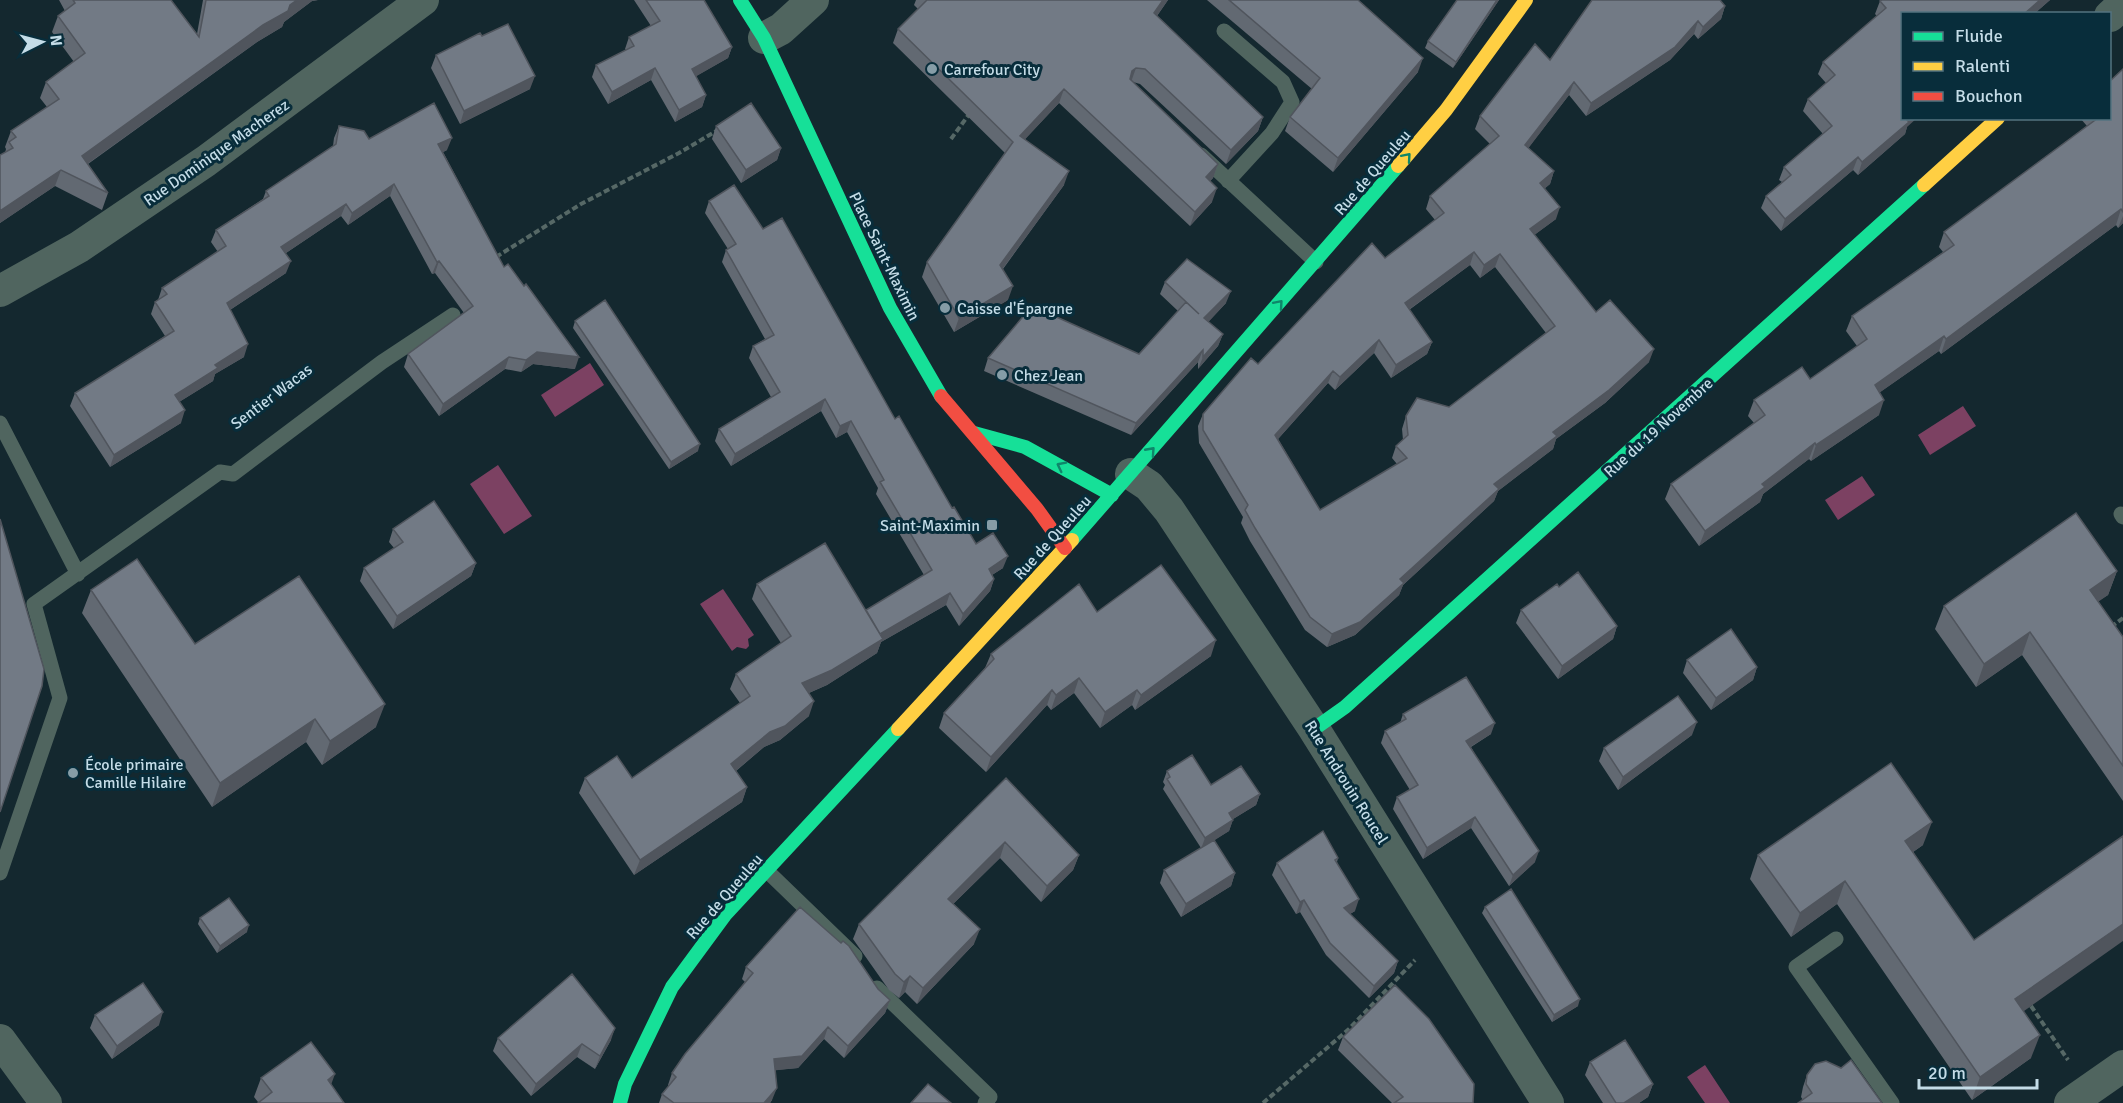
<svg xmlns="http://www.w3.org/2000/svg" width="2123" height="1103" viewBox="0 0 2123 1103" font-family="Signika,sans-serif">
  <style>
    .water { fill: #7c4162 }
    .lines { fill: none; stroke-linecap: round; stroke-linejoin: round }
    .path { stroke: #566866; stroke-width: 4; stroke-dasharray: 6 3; stroke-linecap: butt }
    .lane { stroke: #50655f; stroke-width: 15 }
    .street { stroke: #50655f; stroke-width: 32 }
    .fast { stroke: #16e098; stroke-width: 14 }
    .slow { stroke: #ffcf43; stroke-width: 14 }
    .jam { stroke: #f24e42; stroke-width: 14 }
    .wall { fill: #626972; fill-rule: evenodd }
    .shaded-wall { fill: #50555d }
    .building { fill: #727a85; stroke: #50555d; stroke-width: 1.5; fill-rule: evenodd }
    .oneway { stroke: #0f866a }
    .poi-dot { fill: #869da7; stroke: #082d3b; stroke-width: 2 }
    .labels { text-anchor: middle; stroke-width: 6; stroke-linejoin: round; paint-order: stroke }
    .poi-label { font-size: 16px; fill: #c4dce7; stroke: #082d3b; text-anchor: start }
    .street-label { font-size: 16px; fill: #c4dce7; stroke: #082d3b }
  </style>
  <rect width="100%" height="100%" fill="#14282f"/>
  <path class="water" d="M590,363L604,385L555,417L541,395Z
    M1963,406L1976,426L1930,455L1918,435Z
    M498,465L532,516L504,534L470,484Z
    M1862,476L1875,495L1838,520L1825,500Z
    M723,589L754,635L748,639L749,646L746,649L737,647L732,651L700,604Z
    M1705,1065L1730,1103H1705L1687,1077Z"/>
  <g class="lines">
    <path class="path" d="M951,139L970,113
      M496,257L581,204L679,153L718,130
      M2111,627L2123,618
      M2031,1006L2068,1060
      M1263,1103L1349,1029L1415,960"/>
    <path class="lane" d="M1224,31L1283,82L1292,102L1272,133L1228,181
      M1201,155L1316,262
      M0,423L78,574
      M2121,514L2123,517
      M767,871L855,956
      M0,873L60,698L34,604L220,472L233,474L382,362L453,315
      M1836,939L1796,967L1892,1103
      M877,988L990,1097L985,1103"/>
    <path class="street" d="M2110,16L2123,4
      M764,38L781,29L813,0
      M0,291L79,247L206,161L423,0
      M1131,474L1149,486L1169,510L1314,729L1548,1103
      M0,1040L46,1103
      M2070,1103L2123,1066"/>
    <path class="fast" d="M740,0L764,38L890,308L941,396
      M974,433L1025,447L1112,495
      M1072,540L1398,166
      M1314,729L1345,707L1924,185
      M620,1103L625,1084L672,987L725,915L898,729"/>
    <path class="slow" d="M1398,166L1446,110L1526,0
      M1924,185L1998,118
      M898,729L1072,540"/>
    <path class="jam" d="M941,396L1037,509L1065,548"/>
  </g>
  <path class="wall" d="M59,0H171L197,34L203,0H318L312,1L284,22L282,27L257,42L88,164L108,193L102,210L55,186L0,223V155L5,153L6,149L5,147L11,131L47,107L40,98L46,82L74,62L52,32L58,16L65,11Z
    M634,0H704L732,47L728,58L696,76L706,95L702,107L675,122L651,80L608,104L592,77L596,65L626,50L625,49L629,37L651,26Z
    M916,0H1168L1157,16L1263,117L1258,131L1226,164L1140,84L1133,82L1218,164L1213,178L1210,181L1212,202L1190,226L1059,103L1025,139L1064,185L1003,269L1008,300L954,332L922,277L927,262L1005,153L893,43L898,29L918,9L914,5Z
    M1207,0H1358L1418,72L1333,172L1285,131L1290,117L1312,89Z
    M1457,0H1499L1453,68L1425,48L1428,41Z
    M1882,0H2050L2034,14H1902L1907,127L1905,134L1858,175L1853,170L1781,231L1761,208L1766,196L1782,182L1779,180L1784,167L1823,134L1803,111L1808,99L1826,83L1818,74L1823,62L1877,16L1875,14L1880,1Z
    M1725,6L1721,19L1698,39L1694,34L1670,60L1586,116L1569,95L1528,148L1554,171L1550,184L1545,188L1556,219L1534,235L1596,312L1649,362L1605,403L1556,439L1553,449L1498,491L1494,501L1403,585L1399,595L1355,635L1327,647L1305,630L1250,541L1241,523L1243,517L1199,443L1198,426L1203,414L1258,364L1385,258L1435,220L1426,209L1430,196L1490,144L1475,129L1480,116L1550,60ZM1470,265L1480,278L1495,267L1546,333L1449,407L1406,416L1402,429L1403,440L1396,446L1392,458L1397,464L1320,510L1278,439L1328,383L1335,390L1374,353L1391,378L1427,354L1432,342L1409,310Z
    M482,36L530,89L460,124L431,68L436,55Z
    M2123,69V223L2118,228L2116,225L1941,354L1939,351L1880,392L1879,415L1811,461L1809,459L1763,494L1760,502L1699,546L1665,499L1671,484L1754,423L1748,416L1754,400L1810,379L1857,346L1846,331L1852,316L1943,252L1939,247L1944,232L2087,126L2080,118H2109Z
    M339,126L369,139L447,150L443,152L504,267L575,369L533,364L521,372L505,369L439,416L404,367L408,354L464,313L435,273L432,274L390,196L348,225L341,216L286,253V273L230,310L244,357L215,374L213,381L179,402L181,423L110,467L70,406L75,393L165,336L151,314L155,302L158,300L162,288L218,252L211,242L216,230L263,199L266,191L333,146L334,138Z
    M716,126L781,148L777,160L741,183L712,139Z
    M709,201L763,229L895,419L952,508L976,544L1003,568L992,575L994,579L990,591L959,626L946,605L881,642L877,653L827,685L809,693V716L780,740L764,747L736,771L747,787L742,802L634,875L579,793L585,778H632L740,703L730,689L736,674L781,643L752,599L757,584L866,610L924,575L876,494L878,488L847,432L836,438L821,411L731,466L715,441L719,429L771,397L749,358L753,346L765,339L722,262L726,250L728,249L705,213Z
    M1165,282L1226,303L1208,322L1223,334L1218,346L1198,369V362L1131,435L984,371L988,358L1139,354L1178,311L1160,294Z
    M575,321L698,451L669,469L573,328Z
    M393,529L476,563L471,576L393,629L360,581L364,568L394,548L389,542Z
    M2117,571L2108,595L2098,601L2123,637V801L2022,655L1976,687L1935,629L1944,606Z
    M1559,587L1617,626L1613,639L1558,679L1516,623L1521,610Z
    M91,590L195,644L376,727L322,765L306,742L212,807L82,613Z
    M1097,612L1211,656L1135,710L1132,705L1100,728L1074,693L1051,710L1047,705L986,772L939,728L944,713L985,668L991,654Z
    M1687,660L1757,667L1753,680L1711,710L1683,673Z
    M1403,714L1491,734L1471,747L1535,862L1509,886L1471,828L1423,859L1393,809L1397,797L1410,790L1381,743L1385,731L1400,723Z
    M1692,735L1618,790L1599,761L1604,748Z
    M1167,771L1211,785L1260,794L1256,805L1233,819L1229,831L1214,840L1235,873L1231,886L1181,917L1160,883L1164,870L1201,848L1163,789L1165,785L1163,782Z
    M1006,778L1079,855L1073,870L1041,902L1000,858L953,904L974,944L917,1004L905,992L899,998L889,990L853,939L859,924Z
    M1923,845L1913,852L2023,1011L2031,1058L1972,1100L1837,904L1791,937L1750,879L1758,855Z
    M1338,858L1337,862L1355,911L1350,914L1398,961L1394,973L1369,998L1326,955L1300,912L1296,914L1272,875L1277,863Z
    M1485,907L1578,1006L1552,1022L1482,913Z
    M200,918L247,932L217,953L198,924Z
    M746,967L878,989L890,1000L885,1013L844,1058L824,1039L798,1068L775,1070L772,1100L770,1103H659L662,1094L669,1086L668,1085L672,1073L745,982L742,979Z
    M95,1015L159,1025L112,1059L90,1028Z
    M1343,1037L1473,1103H1392L1338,1050Z
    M498,1038L611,1040L595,1069L577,1057L531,1096L493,1051Z
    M1590,1062L1653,1084L1648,1097L1639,1103H1603L1585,1075Z
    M1807,1075L1882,1103L1803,1100L1801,1097L1803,1087Z
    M261,1078L331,1085L258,1102L254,1097Z"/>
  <path class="shaded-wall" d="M297,0H318L312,1L284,22L282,27L257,42L76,172L82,156Z
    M1163,0H1168L1149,27L1154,13Z
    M1497,0H1499L1453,68L1456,62Z
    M2040,0H2050L2034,14H2024Z
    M1725,6L1721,19L1698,39L1703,27Z
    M1698,21L1694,34L1670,60L1586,116L1591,103Z
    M732,47L728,58L688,81L692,69Z
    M1423,58L1418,72L1333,172L1338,158Z
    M655,68L651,80L608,104L612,92Z
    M1136,68L1131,82L1127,85L1132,71Z
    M535,76L530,89L460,124L464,111Z
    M1574,82L1569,95L1521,158L1525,145Z
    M1064,89L1059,103L1015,150L1020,136Z
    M706,95L702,107L675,122L679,110Z
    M1263,117L1258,131L1226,164L1231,150Z
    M1907,118H1917L1907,127L1905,134L1858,175L1862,162Z
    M452,138L447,150L434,157L438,144Z
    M781,148L777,160L741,183L746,170Z
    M1858,157L1853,170L1781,231L1785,219Z
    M1218,164L1213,178L1201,191L1206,177Z
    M61,170L55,186L0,223V211Z
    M1069,171L1064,185L995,279L1000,265Z
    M1554,171L1550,184L1536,196L1540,183Z
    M394,184L390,196L348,225L352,213Z
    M1217,188L1212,202L1190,226L1195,212Z
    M346,204L341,216L277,259L281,247Z
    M1560,207L1556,219L1525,242L1530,229Z
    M2121,209L2116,225L1941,354L1946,339Z
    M2123,216V223L2118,228Z
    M1474,252L1470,265L1400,316L1405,303Z
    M1500,254L1495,267L1480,278L1484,265Z
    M291,261L286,273L222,315L227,303Z
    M439,261L435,273L432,274L437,262Z
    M1013,286L1008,300L954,332L959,318Z
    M1231,291L1226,303L1200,331L1204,318Z
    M1223,334L1218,346L1198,369L1203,357Z
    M1944,336L1939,351L1869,400L1875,385Z
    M1379,340L1374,353L1335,390L1340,377Z
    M1432,342L1427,354L1391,378L1396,365Z
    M248,344L244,357L215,374L213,381L171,407L175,395L215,365Z
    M1654,349L1649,362L1605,403L1556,439L1553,449L1498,491L1494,501L1403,585L1399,595L1355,635L1327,647L1332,634L1400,579L1494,484L1553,432Z
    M1203,350L1198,362L1131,435L1136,423Z
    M537,352L579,357L575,369L533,364L521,372L526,360Z
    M509,357L505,369L439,416L443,404Z
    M1333,371L1328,383L1270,448L1275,435Z
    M825,399L821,411L731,466L735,454Z
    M1884,400L1879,415L1811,461L1816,445Z
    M185,410L181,423L110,467L114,455Z
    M851,421L847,432L836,438L840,426Z
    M1815,443L1809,459L1763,494L1760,502L1699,546L1705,531L1762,484Z
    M700,444L698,451L669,469L671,462Z
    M1008,556L1003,568L984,580L989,569Z
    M476,563L471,576L393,629L397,616Z
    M2117,571L2108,595L2082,613L2090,590Z
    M994,579L990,591L959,626L963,614Z
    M950,593L946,605L881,642L877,653L827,685L797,698L802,683L880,634Z
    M1617,626L1613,639L1558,679L1562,666Z
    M2030,632L2022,655L1976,687L1984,664Z
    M1216,640L1211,656L1135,710L1141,695Z
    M1757,667L1753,680L1711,710L1716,698Z
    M1079,678L1074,693L1051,710L1056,695Z
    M1052,690L1047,705L986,772L991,757Z
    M1137,690L1132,705L1100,728L1105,712Z
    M814,701L809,716L780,740L764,747L726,779L731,764L770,732Z
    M385,704L376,727L322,765L330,741Z
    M315,719L306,742L212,807L220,783Z
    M1697,722L1692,735L1618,790L1623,777Z
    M1495,723L1491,734L1462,752L1466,741Z
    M747,787L742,802L634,875L640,860Z
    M1260,794L1256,805L1225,824L1229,813Z
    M1475,817L1471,828L1423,859L1427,848Z
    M1233,820L1229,831L1201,849L1205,838Z
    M1932,822L1923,845L1896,864L1905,841Z
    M1005,842L1000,858L942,915L948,899Z
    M1539,851L1535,862L1509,886L1513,875Z
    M1079,855L1073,870L1041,902L1047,886Z
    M1235,873L1231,886L1181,917L1186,904Z
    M1845,881L1837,904L1791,937L1800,913Z
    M1359,899L1355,911L1340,920L1344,908Z
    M1304,900L1300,912L1296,914L1300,902Z
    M2123,924V941L2007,1023L2015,999Z
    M249,925L247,932L217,953L220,946Z
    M980,929L974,944L917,1004L923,988Z
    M1398,961L1394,973L1369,998L1374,986Z
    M910,976L905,992L899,998L904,982Z
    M1580,999L1578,1006L1552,1022L1554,1015Z
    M890,1000L885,1013L844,1058L848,1046Z
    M163,1012L159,1025L112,1059L117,1046Z
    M828,1027L824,1039L798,1068L769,1071L774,1059Z
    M615,1028L611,1040L595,1069L600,1056Z
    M2040,1035L2031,1058L1972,1100L1980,1077Z
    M582,1044L577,1057L531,1096L536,1084Z
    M335,1074L328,1093V1080Z
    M1653,1084L1648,1097L1639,1103H1624Z
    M777,1088L772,1100L770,1103H764Z"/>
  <path class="building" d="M73,0H171L199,37L206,0H297L290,5L288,11L263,25L82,156L108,193L61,170L0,211V155L13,148L9,142L16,137L11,131L59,99L46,82L85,53L58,16L75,3Z
    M646,0H704L732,47L692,69L706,95L679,110L655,68L612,92L596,65L634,46L629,37L660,21Z
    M927,0H1163L1154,13L1263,117L1231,150L1145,69L1136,68L1132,71L1130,79L1218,164L1206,177L1217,188L1195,212L1064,89L1020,136L1069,171L1000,265L1013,286L959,318L927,262L1013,142L898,29Z
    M1229,0H1358L1423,58L1338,158L1290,117L1320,78Z
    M1457,0H1497L1456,62L1428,41Z
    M1592,0H1720L1725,6L1703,27L1698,21L1675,47L1591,103L1574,82L1525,145L1554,171L1540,183L1560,207L1530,229L1596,312L1610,300L1654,349L1609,390L1553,432L1557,436L1494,484L1499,489L1400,579L1404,583L1360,622L1332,634L1310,617L1255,528L1245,510L1248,505L1203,430V414L1251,358L1258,364L1372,243L1385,258L1444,213L1430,196L1499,136L1480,116L1535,44L1550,60ZM1474,252L1484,265L1500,254L1555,326L1449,407L1417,398L1406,416L1408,435L1396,446L1407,458L1320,510L1275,435L1333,371L1340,377L1379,340L1396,365L1432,342L1405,303Z
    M1882,0H2040L2024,14H1902V118H1907L1906,119L1909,122L1862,162L1858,157L1785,219L1766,196L1791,175L1784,167L1832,126L1808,99L1835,75L1823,62L1886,8L1880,1Z
    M508,24L535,76L464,111L436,55L480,33L482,36Z
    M2123,69V212L2121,209L1946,339L1944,336L1875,385L1884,400L1816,445L1815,443L1762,484L1765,487L1705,531L1671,484L1765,415L1754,400L1802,367L1810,379L1867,339L1852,316L1954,245L1944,232L2098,118H2109V82Z
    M434,103L452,138L438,144L504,267L508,264L524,286L526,284L579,357L537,352L526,360L509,357L443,404L408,354L473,306L439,261L437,262L394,184L352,213L346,204L281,247L291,261L227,303L248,344L215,365L218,368L175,395L185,410L114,455L75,393L174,331L155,302L167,294L162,288L226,246L216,230L269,196L266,191L336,144L339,126L364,131L369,139Z
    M751,103L781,148L746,170L716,126Z
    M734,185L763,229L782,218L895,419L899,416L952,508L954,507L976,544L993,533L1008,556L989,569L994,579L963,614L950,593L880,634L866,610L932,570L880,482L884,480L851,421L840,426L825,399L735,454L719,429L780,392L753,346L774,335L726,250L736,244L709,201Z
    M1187,259L1231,291L1204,318L1223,334L1203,357V350L1136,423L988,358L1032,306L1139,354L1186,302L1199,314L1165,282Z
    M605,300L700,444L671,462L575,321Z
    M434,501L476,563L397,616L364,568L403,542L393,529Z
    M2076,513L2117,571L2090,590L2123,637V766L2030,632L1984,664L1944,606Z
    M0,519L44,669L42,686L0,812Z
    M825,543L883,639L832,670L802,683L814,701L785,726L770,732L731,764L747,787L640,860L585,778L617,756L632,778L750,696L736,674L791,636L757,584Z
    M137,559L195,644L299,576L385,704L330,741L315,719L220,783L91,590Z
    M1161,565L1216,640L1141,695L1137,690L1105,712L1079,678L1056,695L1052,690L991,757L944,713L994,659L991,654L1079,584L1097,612Z
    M1578,572L1617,626L1562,666L1521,610L1557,584L1559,587Z
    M1731,629L1757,667L1716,698L1687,660Z
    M1466,677L1495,723L1466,741L1539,851L1513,875L1475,817L1427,848L1397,797L1418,785L1385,731L1406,719L1403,714Z
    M1678,696L1697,722L1623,777L1604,748Z
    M1192,755L1211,785L1241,766L1260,794L1229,813L1233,820L1205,838L1167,779L1170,777L1167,771Z
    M1891,763L1932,822L1905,841L1974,940L2123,836V924L2015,999L2040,1035L1980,1077L1845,881L1800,913L1758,855Z
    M1006,778L1079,855L1047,886L1005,842L948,899L980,929L923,988L910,976L904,982L895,974L859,924Z
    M1323,831L1338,858L1335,860L1359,899L1344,908L1398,961L1374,986L1330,943L1304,900L1300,902L1277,863Z
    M1214,840L1235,873L1186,904L1164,870Z
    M1511,889L1580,999L1554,1015L1485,907Z
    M229,898L249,925L220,946L200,918Z
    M800,907L841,943L843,941L849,946L878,989L890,1000L848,1046L828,1027L802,1056L774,1059L777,1088L764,1103H674L662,1094L676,1077L672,1073L685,1054L753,973L746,967Z
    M572,974L615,1028L600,1056L582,1044L536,1084L498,1038Z
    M143,983L163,1012L117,1046L95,1015Z
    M1395,985L1429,1019L1474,1084L1473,1103H1394L1403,1097L1343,1037Z
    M1625,1040L1653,1084L1624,1103H1616L1590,1062Z
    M311,1042L335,1074L328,1080L344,1103H258L272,1092L261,1078Z
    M1851,1060L1882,1103H1798L1812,1093L1806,1084L1807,1075L1815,1064L1826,1061L1841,1068Z
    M928,1084L951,1103H911Z"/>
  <defs><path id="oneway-chevron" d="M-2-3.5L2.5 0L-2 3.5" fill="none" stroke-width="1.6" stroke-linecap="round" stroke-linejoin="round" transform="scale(1.5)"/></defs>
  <g class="oneway">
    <use href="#oneway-chevron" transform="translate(1407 157) rotate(-49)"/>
    <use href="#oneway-chevron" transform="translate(1279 304) rotate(-49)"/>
    <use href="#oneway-chevron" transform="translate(1151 451) rotate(-48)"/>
    <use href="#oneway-chevron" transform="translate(1061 466) rotate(-153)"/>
  </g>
  <g class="poi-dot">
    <circle cx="932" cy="69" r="6"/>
    <circle cx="945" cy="308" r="6"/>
    <circle cx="1002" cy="375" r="6"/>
    <rect x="986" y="519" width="12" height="12" rx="3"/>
    <circle cx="73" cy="773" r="6"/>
  </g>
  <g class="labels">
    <g class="poi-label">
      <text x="944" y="75">Carrefour City</text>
      <text x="957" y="314">Caisse d'Épargne</text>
      <text x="1014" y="381">Chez Jean</text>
      <text x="980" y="531" text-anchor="end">Saint-Maximin</text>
      <text x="85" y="770">École primaire<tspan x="85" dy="18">Camille Hilaire</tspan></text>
    </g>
    <g class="street-label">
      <text transform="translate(216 152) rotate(-35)" y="6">Rue Dominique Macherez</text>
      <text transform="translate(1372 172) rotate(-49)" y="6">Rue de Queuleu</text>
      <text transform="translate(885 256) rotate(64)" y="6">Place Saint-Maximin</text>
      <text transform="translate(271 396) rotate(-37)" y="6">Sentier Wacas</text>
      <text transform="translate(1658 427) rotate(-42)" y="6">Rue du 19 Novembre</text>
      <text transform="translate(1052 537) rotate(-48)" y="6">Rue de Queuleu</text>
      <text transform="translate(1347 782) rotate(58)" y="6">Rue Androuin Roucel</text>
      <text transform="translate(724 896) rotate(-49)" y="6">Rue de Queuleu</text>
    </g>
  </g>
  <rect x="1901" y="12" width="210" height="108" fill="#082d3b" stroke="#537380" stroke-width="1.5"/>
  <rect x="1913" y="32" width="30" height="9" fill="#16e098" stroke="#537380" stroke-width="1.5"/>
  <text x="1955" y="42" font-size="18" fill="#c4dce7">Fluide</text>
  <rect x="1913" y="62" width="30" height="9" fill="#ffcf43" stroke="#537380" stroke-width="1.5"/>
  <text x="1955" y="72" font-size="18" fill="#c4dce7">Ralenti</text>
  <rect x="1913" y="92" width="30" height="9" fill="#f24e42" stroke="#537380" stroke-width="1.5"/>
  <text x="1955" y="102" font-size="18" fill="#c4dce7">Bouchon</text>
  <g transform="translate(42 42) rotate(84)" stroke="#082d3b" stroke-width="4.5" paint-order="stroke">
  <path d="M0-4.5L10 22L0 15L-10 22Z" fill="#c4dce7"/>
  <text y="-9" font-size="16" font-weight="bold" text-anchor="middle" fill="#c4dce7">N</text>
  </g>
  <path d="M1919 1079v9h118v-9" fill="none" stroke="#c4dce7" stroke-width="3"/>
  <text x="1928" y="1079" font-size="18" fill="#c4dce7" stroke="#082d3b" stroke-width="4.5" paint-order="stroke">20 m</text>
</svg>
